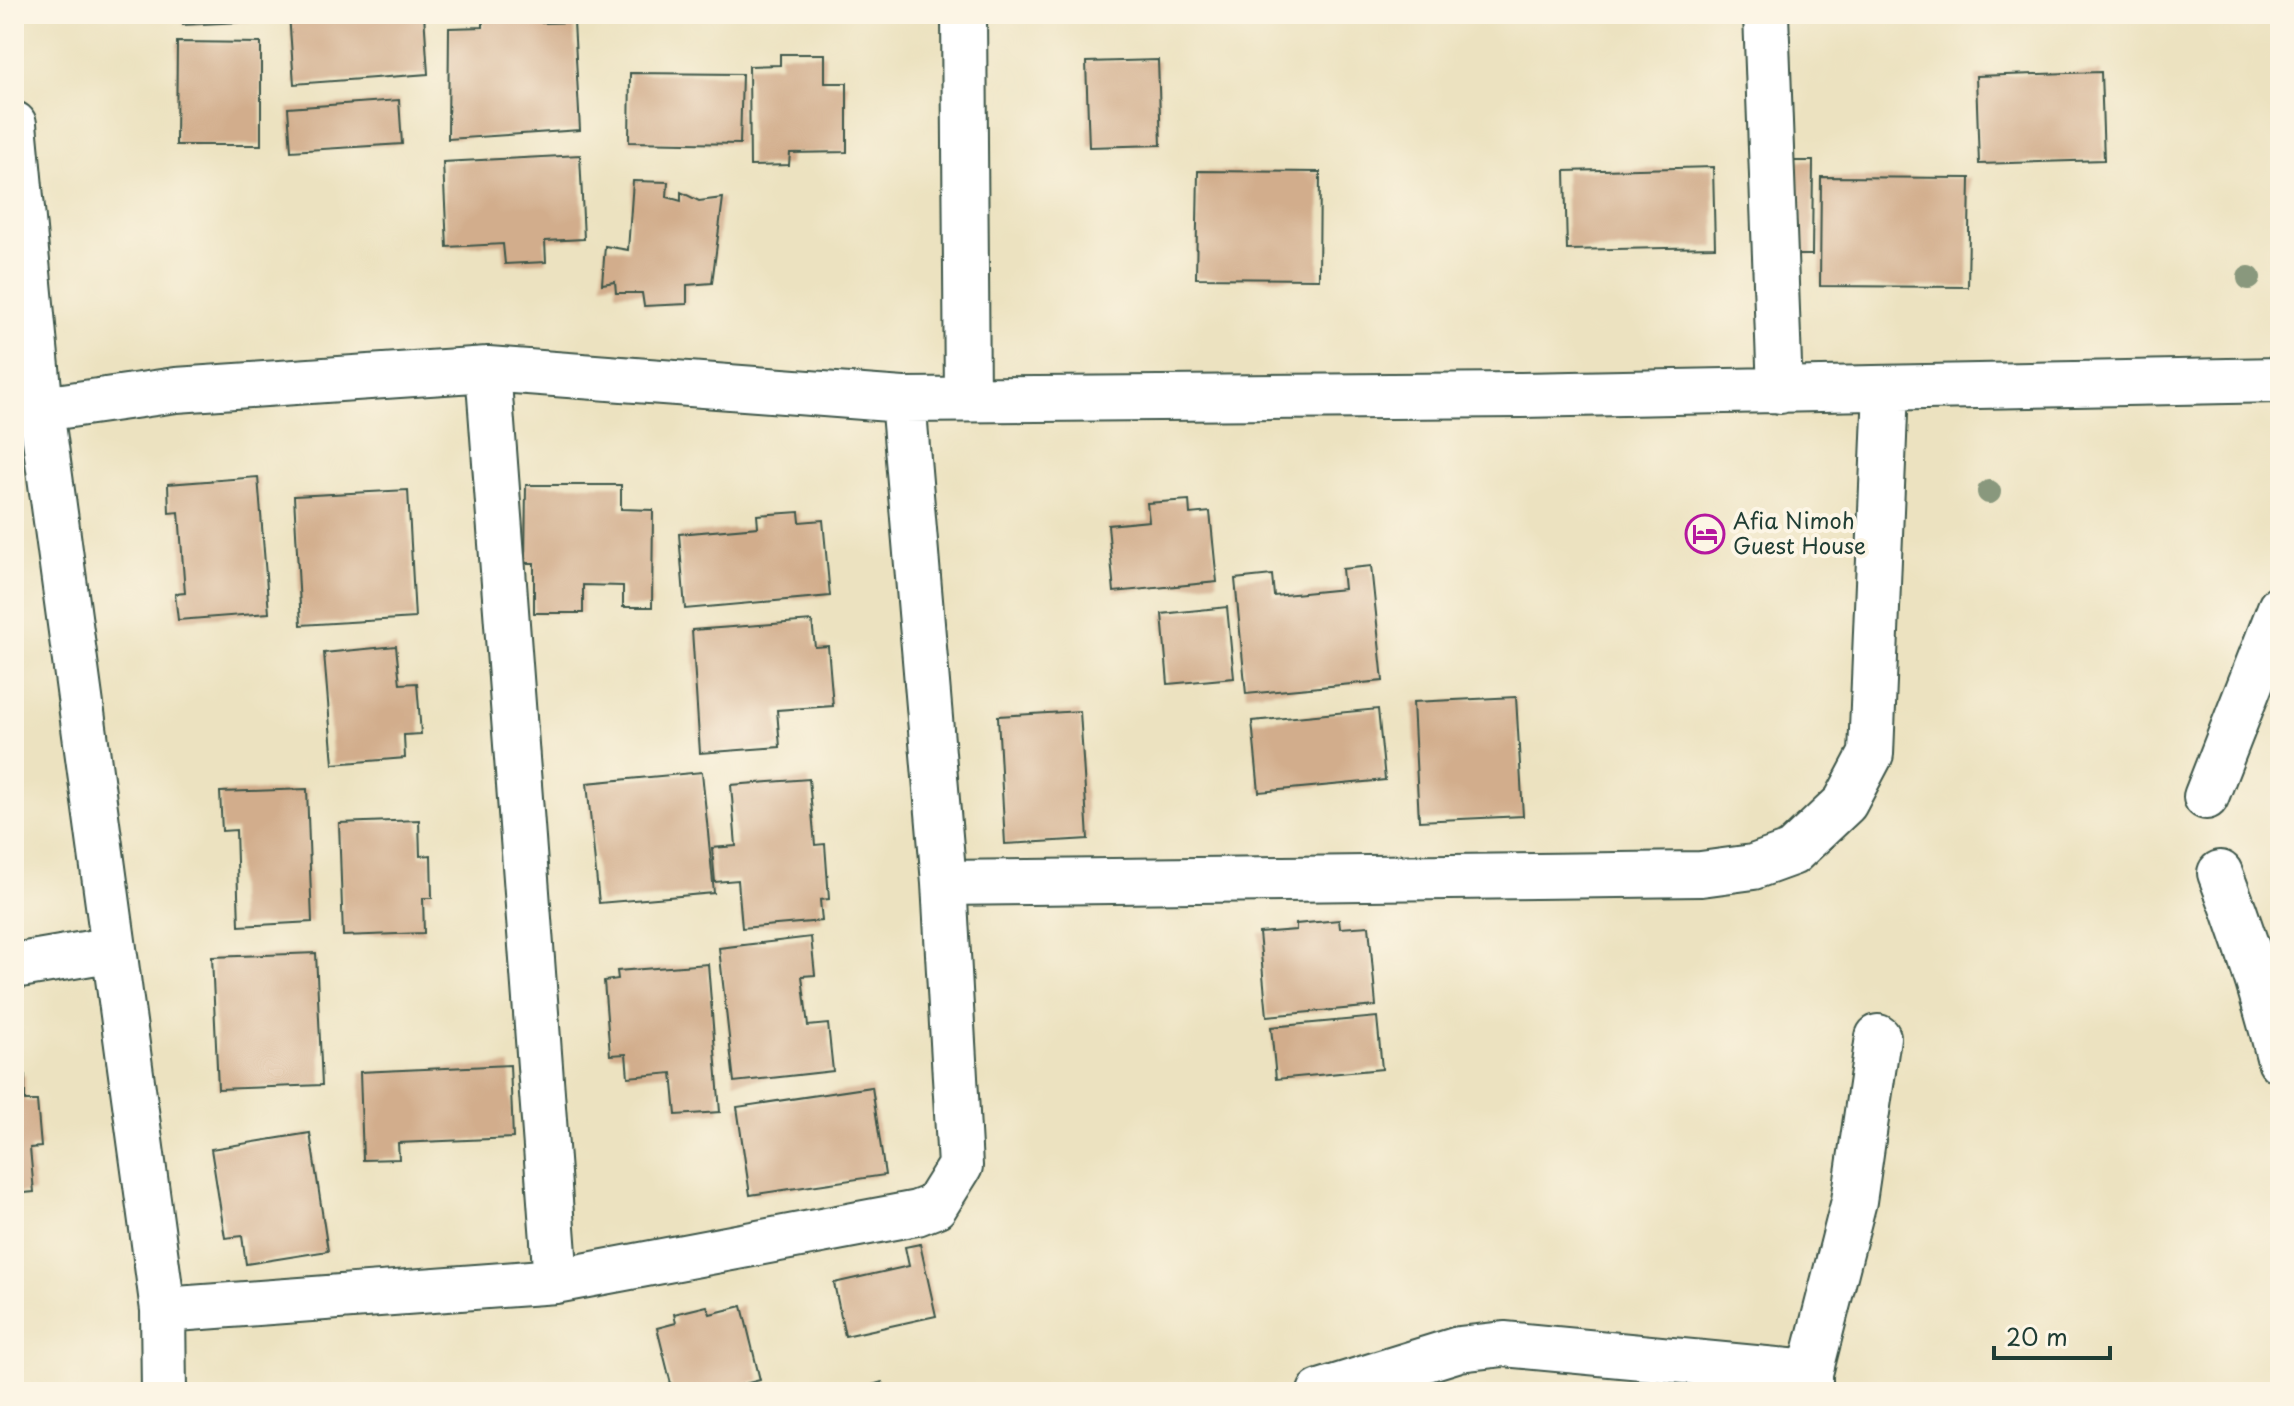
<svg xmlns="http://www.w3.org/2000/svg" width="2294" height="1406" viewBox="0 0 2294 1406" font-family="'Playpen Sans',sans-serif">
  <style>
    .building { fill: #d2ad8c }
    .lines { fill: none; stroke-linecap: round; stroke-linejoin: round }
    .minor-casing { stroke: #3e5649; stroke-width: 48 }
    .minor { stroke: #fff; stroke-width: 44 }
    .tree { fill: #89987d }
    .labels { text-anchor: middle; stroke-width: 8; stroke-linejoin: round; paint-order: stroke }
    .poi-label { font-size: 22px; fill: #1f3d34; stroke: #fcf5e5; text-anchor: start }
  </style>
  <rect width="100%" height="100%" fill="#fcf5e5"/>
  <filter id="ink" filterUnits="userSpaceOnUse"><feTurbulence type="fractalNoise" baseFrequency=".0125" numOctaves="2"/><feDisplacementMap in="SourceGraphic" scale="16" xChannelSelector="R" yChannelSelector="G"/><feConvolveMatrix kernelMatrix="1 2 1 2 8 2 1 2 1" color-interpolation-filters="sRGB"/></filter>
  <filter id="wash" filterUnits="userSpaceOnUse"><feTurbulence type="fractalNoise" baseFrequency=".006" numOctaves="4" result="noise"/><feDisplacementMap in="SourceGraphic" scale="32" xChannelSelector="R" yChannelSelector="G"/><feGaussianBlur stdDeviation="1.8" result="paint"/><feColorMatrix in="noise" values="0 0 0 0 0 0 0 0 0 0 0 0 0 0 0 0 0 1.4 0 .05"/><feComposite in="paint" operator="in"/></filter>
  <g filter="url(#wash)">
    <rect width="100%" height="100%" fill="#ece2c0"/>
    <g id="blocks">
      <path class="building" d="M182,14H259L260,21L183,25Z
        M289,14H424L428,74L294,84Z
        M483,14H542V23L574,22L580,130L448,139L449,28L483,27Z
        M177,42L261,43V145H176Z
        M780,54H825V83H847V152L790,153L789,165L750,166L749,66L780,65Z
        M1158,60L1161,145L1089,147L1086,62Z
        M2101,72L2104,160L1979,164L1976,76Z
        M630,73L742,74L740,144L629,142Z
        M399,100L402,144L291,151L288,108Z
        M580,155L584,239L545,241L546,262L505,264L503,244L447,247L443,162Z
        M1779,161H1813L1812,255H1778Z
        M1713,167L1715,247L1567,250L1565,171Z
        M1198,171L1320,172L1319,279L1196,278Z
        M1821,177L1970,178L1968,287L1820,286Z
        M633,181L668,182L667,197L681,201V192L699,201L723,198L712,283L687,285V304L644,306L642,293H616L615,282L602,284L605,246L628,250Z
        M258,477L269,613L178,620L175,594L185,593L179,512L169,513L168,484Z
        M526,485H621V509L653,510L652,607H623V586L583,585V613H534V563H525Z
        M408,490L415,618L301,625L294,496Z
        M1189,500L1190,514L1210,512L1217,582L1114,592L1108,525L1149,521L1147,503Z
        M799,512L800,522L823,520L830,596L685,609L679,534L758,527L757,515Z
        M1371,566L1383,681L1246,694L1235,579L1272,575L1274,596L1344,589L1342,569Z
        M1227,607L1234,678L1168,684L1162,614Z
        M812,621L815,647L828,646L833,706L777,710L780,747L700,753L692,630Z
        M396,646L400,684L417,683L421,734L404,735L405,758L333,764L324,653Z
        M1516,697L1523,816L1419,821L1413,702Z
        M1378,709L1385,780L1259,792L1252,721Z
        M1080,711L1088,839L1005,844L998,716Z
        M702,772L714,893L599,903L587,783Z
        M809,779L815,845L825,844L829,899L820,900L822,921L742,928L738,880L715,882L712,848L736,846L731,785Z
        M307,789L312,922L239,926L236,830L222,831L220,792Z
        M419,820L420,856L431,855L432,898H423L424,933L343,936L339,823Z
        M1339,920L1340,928L1369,926L1376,1006L1267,1016L1259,933L1296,930V924Z
        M811,937L815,975L802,976L808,1026L828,1024L833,1071L734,1082L719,948Z
        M316,953L322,1085L218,1089L212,957Z
        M708,964L720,1112L676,1115L672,1073L628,1077L626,1054L610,1055L604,981L618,979L617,971Z
        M1377,1017L1382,1069L1276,1079L1271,1027Z
        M510,1065L513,1138L398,1143L399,1159L363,1160L360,1072Z
        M25,1075V1101H37L41,1147L30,1148L34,1192L14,1194V1076Z
        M872,1087L885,1175L750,1195L737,1107Z
        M310,1133L328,1251L246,1264L242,1236L225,1238L211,1149Z
        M920,1244L936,1316L845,1336L834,1283L909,1266L905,1247Z
        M707,1306L710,1314L742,1306L760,1380L713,1392H673L657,1328L676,1323L674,1314Z
        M882,1382L885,1392H852V1391Z"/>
    </g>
  </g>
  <g filter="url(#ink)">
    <use href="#blocks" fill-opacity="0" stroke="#3e5649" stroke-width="2"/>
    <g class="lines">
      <g class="minor-casing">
        <path id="minor" d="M964,14L967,398
          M1766,14L1780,391
          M14,124L41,410L163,1310L164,1392
          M488,369L556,1281
          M14,413L176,390L488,369L903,400L1521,395L2280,380
          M2206,797L2280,608
          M2220,873C2244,934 2264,997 2280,1061
          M944,883L1701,874L1753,867L1792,853L1845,803L1871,754L1886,389
          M14,966L114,949
          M163,1310L556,1281L917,1213L935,1206L960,1166L944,883L903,400
          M1320,1392L1459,1349L1504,1344L1810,1373
          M1810,1392V1373L1854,1201L1878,1037"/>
      </g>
      <use href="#minor" class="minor"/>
    </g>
    <g class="tree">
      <circle cx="2249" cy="278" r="12"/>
      <circle cx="1989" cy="492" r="12"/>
    </g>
  </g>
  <defs>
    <g id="hotel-ring" transform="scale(2)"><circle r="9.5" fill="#fcf5e5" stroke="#b5179e" stroke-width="1.5"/><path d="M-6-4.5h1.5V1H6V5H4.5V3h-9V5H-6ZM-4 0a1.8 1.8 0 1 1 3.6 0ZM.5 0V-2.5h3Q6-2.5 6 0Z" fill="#b5179e"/></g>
  </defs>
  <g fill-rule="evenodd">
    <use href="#hotel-ring" x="1705" y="534"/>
  </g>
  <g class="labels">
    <g class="poi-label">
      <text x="1733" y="529">Afia Nimoh<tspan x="1733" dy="25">Guest House</tspan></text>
    </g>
  </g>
  <rect width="2294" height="1406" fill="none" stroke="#fcf5e5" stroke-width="48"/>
  <path d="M1994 1346v12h116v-12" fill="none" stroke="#1f3d34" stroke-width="4"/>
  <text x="2006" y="1346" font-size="24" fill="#1f3d34" stroke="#fcf5e5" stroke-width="6" paint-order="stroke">20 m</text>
</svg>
